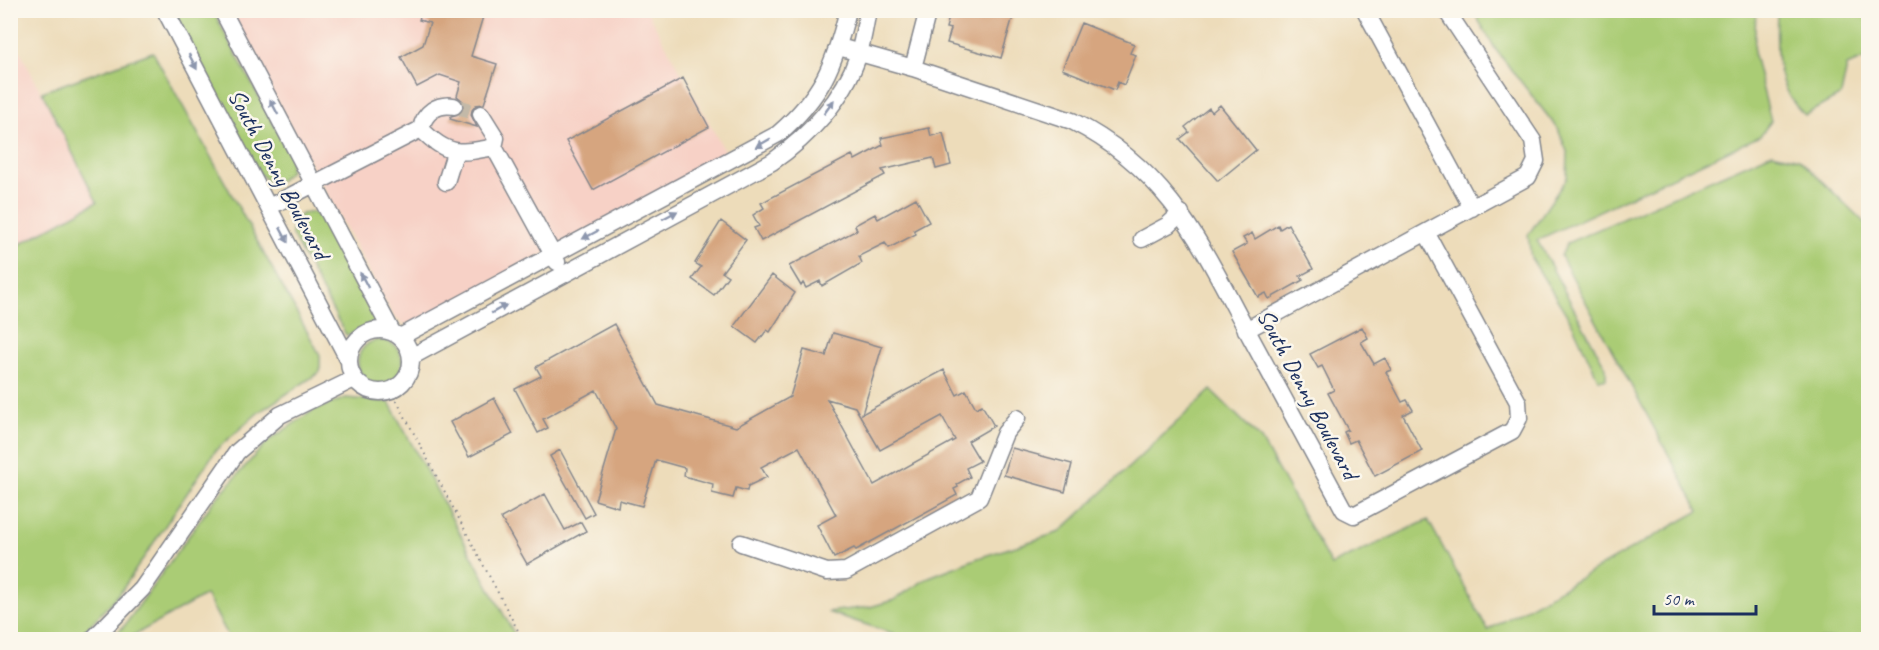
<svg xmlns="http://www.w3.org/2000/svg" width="1879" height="650" viewBox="0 0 1879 650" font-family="Caveat,sans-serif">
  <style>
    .built { fill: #f7d1c6 }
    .green { fill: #aacc75; stroke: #627e6a; stroke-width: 1.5 }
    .building { fill: #d6a57f; fill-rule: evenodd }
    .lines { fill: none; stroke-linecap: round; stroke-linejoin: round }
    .minor-tunnel { stroke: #c3b9a8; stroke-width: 16; stroke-dasharray: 16 8; stroke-linecap: butt }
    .minor-casing { stroke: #84868c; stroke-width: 19 }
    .path { stroke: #84868c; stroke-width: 2; stroke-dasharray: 1.5 4.5; stroke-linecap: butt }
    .minor { stroke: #fff; stroke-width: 16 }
    .oneway { fill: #8d97ae }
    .labels { text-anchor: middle; stroke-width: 5; stroke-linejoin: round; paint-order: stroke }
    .street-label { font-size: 24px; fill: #1b2f5e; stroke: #fbf7ec }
  </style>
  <rect width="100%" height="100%" fill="#fbf7ec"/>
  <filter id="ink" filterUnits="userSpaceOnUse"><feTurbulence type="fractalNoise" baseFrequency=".0167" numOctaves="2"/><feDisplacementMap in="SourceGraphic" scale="12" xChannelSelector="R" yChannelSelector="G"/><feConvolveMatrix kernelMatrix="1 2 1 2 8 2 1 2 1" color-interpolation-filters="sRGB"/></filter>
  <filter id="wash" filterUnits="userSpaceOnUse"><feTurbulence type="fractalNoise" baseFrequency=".008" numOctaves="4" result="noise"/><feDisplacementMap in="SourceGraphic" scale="24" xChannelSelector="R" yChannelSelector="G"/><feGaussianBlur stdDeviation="1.35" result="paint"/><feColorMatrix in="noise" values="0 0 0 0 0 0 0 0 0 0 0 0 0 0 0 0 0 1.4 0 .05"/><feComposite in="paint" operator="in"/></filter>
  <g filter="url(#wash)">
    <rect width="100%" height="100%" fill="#eddcba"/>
    <path class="built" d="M228,11H647L727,155L411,325L404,324L394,317Z
      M12,35L97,202L11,249L10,36Z"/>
    <path class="green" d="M173,11H213L291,157L290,171L281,180L268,181L260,174Z
      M1473,11H1756L1754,55L1771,121L1760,136L1537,240L1606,368V379H1598L1572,323L1531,258L1528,235L1567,178L1568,154L1558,129L1496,50Z
      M1777,11H1868V57L1847,66L1841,95L1805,115C1773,87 1776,50 1777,11Z
      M153,52L320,355V372L259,412L216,450L120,593L77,639H11V249L97,202L42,92Z
      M1772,153L1799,159L1868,226V639L899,640L895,634L827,612L870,607L894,600L929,577L978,558L1060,532L1211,390L1260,438L1331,565L1428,520L1488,630L1699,511L1561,256L1567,243Z
      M312,212L323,218L378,318L377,323C366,324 356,334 346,335L292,235V225L301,214Z
      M358 362a22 22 0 1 1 44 0a22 22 0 1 1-44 0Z
      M346,398L389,402L517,639H230L206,595L127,639L110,640L125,625L213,502L268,441L314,410Z"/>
    <g id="blocks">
      <path class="building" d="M422,10H485L471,56L497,64L484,104L476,105L472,110L471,115L477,127L450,119L451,116L462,113L464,108L463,101L457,96L461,82L440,75L417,87L401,57L423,45L430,23L419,20Z
        M956,10L1014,13L1001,58L947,43L951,29L946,28L949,17L954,18Z
        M1081,23L1134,44L1130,53L1136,55L1124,85L1118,82L1115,90L1062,69Z
        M683,78L709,127L593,190L566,141Z
        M1220,105L1256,150L1218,181L1180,139L1189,132L1185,127L1209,108L1212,112Z
        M929,128L931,136L943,133L951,165L936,169L933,158L882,170L885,175L761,241L754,228L759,226L753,215L764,208L761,203L852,155L855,160L883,145L881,138Z
        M916,198L929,222L914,230L916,234L889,248L885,243L859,256L862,263L822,286L820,281L806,288L803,283L801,286L789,266L857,230L855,225L875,214L878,219Z
        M721,221L746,240L722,272L728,276L714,295L692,279L701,267L695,263Z
        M1288,224L1313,269L1300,276L1303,280L1269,299L1266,293L1258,297L1232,252L1247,244L1243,238L1252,233L1255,239L1278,225L1280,229Z
        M772,275L795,293L770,332L767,330L757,343L734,326Z
        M614,324L658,405L736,427L790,397L804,350L826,356L833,333L882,347L862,414L944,370L957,395L966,390L976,408L982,405L994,426L968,441L980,461L966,468L970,477L957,484L958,487L954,489L957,495L856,550L854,548L834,558L817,525L836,515L799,447L761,467L767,477L748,486L747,491L736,488L733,498L712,493L713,484L684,476L685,468L656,460L642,506L619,500L618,507L595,500L616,429L596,390L543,419L548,428L538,433L515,389L541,376L536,367ZM827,399L855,407L880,450L942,416L955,440L874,485Z
        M1362,327L1368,338L1361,342L1374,364L1385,358L1391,370L1386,372L1402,402L1407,400L1413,410L1403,415L1422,451L1375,476L1356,440L1349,443L1344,432L1348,430L1328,393L1334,390L1322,366L1318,368L1310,354Z
        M494,398L513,434L469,457L450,422Z
        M1012,448L1072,464L1065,492L1004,475Z
        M560,450L594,513L585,518L550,456Z
        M545,494L565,530L581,522L586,531L527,564L501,518Z"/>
    </g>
  </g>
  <g filter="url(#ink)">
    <use href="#blocks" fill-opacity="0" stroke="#84868c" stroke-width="1.5"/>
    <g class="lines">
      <path class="minor-tunnel" d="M454,106L481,114"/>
      <g class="minor-casing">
        <path id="minor" d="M165,10L348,359
          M222,10L392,332
          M1365,10L1472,208
          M839,47L913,68L1072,121C1170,170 1202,247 1251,338C1282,395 1313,453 1344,510L1354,515L1512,431L1519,418L1518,402L1427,234
          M913,68L928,10
          M454,106C438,103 424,112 421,129C447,156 460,154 494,147L496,138L481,114
          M494,147L557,262
          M446,182L455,153
          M269,207L421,129
          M1142,239L1168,225L1181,213
          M349 361a31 31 0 1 1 62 0a31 31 0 1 1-62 0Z
          M1246,330L1528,177L1536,161L1533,141L1446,10
          M400,337L778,134C822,96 834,66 848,10
          M411,357L772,162C808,137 844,99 858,56C863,41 865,25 868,10
          M741,543L827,572L846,571L979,498L1005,433L1017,418
          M92,640L142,589L237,452L280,415L354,379"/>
      </g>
      <path class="path" d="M391,390L523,640"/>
      <use href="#minor" class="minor"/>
    </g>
    <defs><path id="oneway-solid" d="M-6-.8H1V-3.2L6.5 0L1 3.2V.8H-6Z" transform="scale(1.5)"/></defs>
    <g class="oneway">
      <use href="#oneway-solid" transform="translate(193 62) rotate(62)"/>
      <use href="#oneway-solid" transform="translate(274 107) rotate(-118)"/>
      <use href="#oneway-solid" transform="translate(829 107) rotate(-54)"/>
      <use href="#oneway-solid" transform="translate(763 143) rotate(150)"/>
      <use href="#oneway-solid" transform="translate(670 215) rotate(-28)"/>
      <use href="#oneway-solid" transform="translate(284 235) rotate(62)"/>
      <use href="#oneway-solid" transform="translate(590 235) rotate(152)"/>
      <use href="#oneway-solid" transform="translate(364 280) rotate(-118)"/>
      <use href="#oneway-solid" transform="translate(499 309) rotate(-29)"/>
    </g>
  </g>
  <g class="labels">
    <g class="street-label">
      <text transform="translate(279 174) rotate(62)" y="8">South Denny Boulevard</text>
      <text transform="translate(1308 394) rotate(62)" y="8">South Denny Boulevard</text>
    </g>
  </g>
  <rect width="1879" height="650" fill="none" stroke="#fbf7ec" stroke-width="36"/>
  <path d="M1654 605v9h102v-9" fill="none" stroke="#1b2f5e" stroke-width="3"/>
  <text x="1663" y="605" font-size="18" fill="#1b2f5e" stroke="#fbf7ec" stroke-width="4.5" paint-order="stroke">50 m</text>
</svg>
